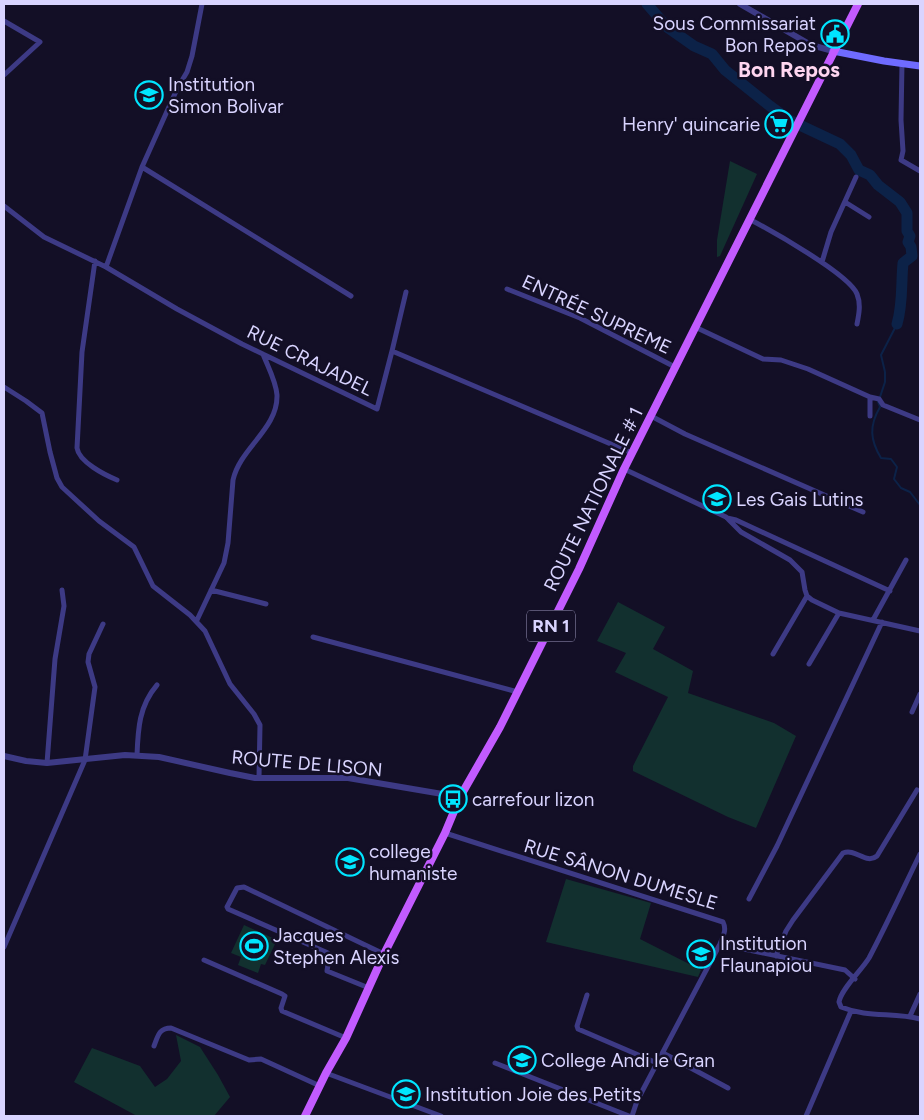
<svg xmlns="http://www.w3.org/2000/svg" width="924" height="1120" viewBox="0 0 924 1120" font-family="Figtree,sans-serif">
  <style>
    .green { fill: #12302f }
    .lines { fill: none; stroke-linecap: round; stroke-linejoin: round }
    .stream { stroke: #0c2248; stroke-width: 2 }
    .river { stroke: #0c2248; stroke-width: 11 }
    .minor { stroke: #3d3a85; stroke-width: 5 }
    .tertiary { stroke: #3d3a85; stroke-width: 6 }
    .secondary { stroke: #6f6bff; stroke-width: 7 }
    .primary { stroke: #c25bff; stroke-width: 8 }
    .labels { text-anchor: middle; stroke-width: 5; stroke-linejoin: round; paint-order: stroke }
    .shield { fill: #130f26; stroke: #9e99be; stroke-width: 1 }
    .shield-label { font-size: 18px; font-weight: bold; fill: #d9d4ff }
    .poi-label { font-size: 19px; fill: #d9d4ff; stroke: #130f26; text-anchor: start }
    .street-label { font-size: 19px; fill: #d9d4ff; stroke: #130f26 }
    .quarter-label { font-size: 21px; font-weight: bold; fill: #ffd6f0; stroke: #130f26 }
  </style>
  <rect width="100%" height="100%" fill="#130f26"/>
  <path class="green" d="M730,161L757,174L720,256L717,257V240Z
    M618,602L665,627L653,649L693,671L688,693L774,723L796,736L756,828L728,817L633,771V766L668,697L615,672L626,653L597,641Z
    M566,879L651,903L640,939L701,970L698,977L546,942Z
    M244,925L277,940L265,965L261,964L258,973L238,965L241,957L231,953Z
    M176,1035L200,1047L218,1075L230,1097L214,1116H137L74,1082L92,1048L140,1066L155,1087L167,1079L181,1061Z"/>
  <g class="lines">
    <path class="stream" d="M880,397L885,382V372L881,355L897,324
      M878,402L880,407C869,426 870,440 881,458L891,459L897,467L894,479L901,488L910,492L920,505"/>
    <path class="river" d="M647,4L667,27L694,46L712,54L725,70L770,106L789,120L840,144L851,155L859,170L870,175L878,185L900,202L907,213V231L910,236L908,242L911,247L912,256L903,263C901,284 903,304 897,324"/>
    <path class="minor" d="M4,21L40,42L4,75
      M902,63L901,120L903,151L901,160L920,171
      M142,167L351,296
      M845,202L869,217
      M4,206L44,237L106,267L177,309L242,344L377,409L392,351L632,453
      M749,219C770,230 849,274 857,294C861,304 859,314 857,324
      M95,261L82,352L77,448C79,462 105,475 117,480
      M822,262L831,232L856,177
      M106,267L142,167L177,89L187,72L192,56L202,4
      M507,289L580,318L675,367
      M695,327L763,359L781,360L808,369L870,397V416
      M392,351L406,292
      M4,387L26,401L42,413L50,452L57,478L62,487L99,521L134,547L153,586L190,615L205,631L230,684L254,714L260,725L259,778
      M870,397L879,399L883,405L920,420
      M651,416L685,434L863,512
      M624,469L726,517L741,532L790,560L802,572L805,590L807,596L812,600L839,613L920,631
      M727,518L736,520L890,591
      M211,590L266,604
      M197,620L224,563L228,543L233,480C240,448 278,429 277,395C276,381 268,367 263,354
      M873,620L906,560
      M313,637L518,692
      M773,654L807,596
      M809,664L839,613
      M912,712L920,694
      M137,755C138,729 139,706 157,685
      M47,763L55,659L64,606L62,590
      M445,833L723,922C727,930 723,936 720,944L637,1101L632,1116
      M920,854C903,889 887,924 869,958C861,971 841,989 839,1002L841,1007C868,1018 893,1012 920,1019
      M749,899L777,846L882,622
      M720,944L845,970L855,979
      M4,947L85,760L95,687L88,662L89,654L103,624
      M776,956L786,931L793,920L843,853C856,848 866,865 877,856L917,790
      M204,960L282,994L285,996L281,1008L282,1011L346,1038
      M369,988L327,971L329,958L328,953L228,909L227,907L237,888L244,887L384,954
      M587,995L577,1026L578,1029L657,1063
      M910,1016L920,994
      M154,1046C158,1036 159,1028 171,1028L249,1060L261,1059L320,1086
      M663,1053L728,1088
      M495,1063L629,1116
      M326,1073L441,1116
      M806,1116L851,1011"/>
    <path class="tertiary" d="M740,4L811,45L833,51
      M4,756L26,761L47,763L125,755L159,757L230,773L255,778H348L460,797"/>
    <path class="secondary" d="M833,51L884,61L920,66"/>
    <path class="primary" d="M305,1116L326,1073L346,1038L384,954L445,833L460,797L500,727L579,569L624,469L858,4"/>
  </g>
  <defs>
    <g id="civic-ring" transform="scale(1.4375)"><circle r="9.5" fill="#130f26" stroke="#00e5ff" stroke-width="1.5"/><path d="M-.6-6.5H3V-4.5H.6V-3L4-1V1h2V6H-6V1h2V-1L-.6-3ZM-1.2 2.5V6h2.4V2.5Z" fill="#00e5ff"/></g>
    <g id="school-ring" transform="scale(1.4375)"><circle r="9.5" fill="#130f26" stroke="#00e5ff" stroke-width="1.5"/><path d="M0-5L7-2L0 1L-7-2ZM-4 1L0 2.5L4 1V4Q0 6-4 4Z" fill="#00e5ff"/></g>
    <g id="supermarket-ring" transform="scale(1.4375)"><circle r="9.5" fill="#130f26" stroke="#00e5ff" stroke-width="1.5"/><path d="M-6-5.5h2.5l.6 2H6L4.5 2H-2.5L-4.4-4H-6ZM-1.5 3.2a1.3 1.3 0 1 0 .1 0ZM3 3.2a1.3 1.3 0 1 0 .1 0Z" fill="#00e5ff"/></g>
    <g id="bus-ring" transform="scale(1.4375)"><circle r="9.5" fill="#130f26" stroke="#00e5ff" stroke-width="1.5"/><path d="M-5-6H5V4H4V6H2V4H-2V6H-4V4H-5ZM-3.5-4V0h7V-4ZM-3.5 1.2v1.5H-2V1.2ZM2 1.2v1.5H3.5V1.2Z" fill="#00e5ff"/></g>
    <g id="stadium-ring" transform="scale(1.4375)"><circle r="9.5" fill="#130f26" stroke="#00e5ff" stroke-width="1.5"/><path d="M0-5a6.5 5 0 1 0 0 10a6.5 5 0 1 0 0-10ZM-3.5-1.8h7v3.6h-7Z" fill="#00e5ff"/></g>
  </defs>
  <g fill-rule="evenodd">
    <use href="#civic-ring" x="835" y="34"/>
    <use href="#school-ring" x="149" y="95"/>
    <use href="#supermarket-ring" x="779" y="124"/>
    <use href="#school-ring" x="717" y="499"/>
    <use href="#bus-ring" x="453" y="799"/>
    <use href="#school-ring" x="350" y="862"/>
    <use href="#stadium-ring" x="254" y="946"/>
    <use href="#school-ring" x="701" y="954"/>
    <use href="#school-ring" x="522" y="1060"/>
    <use href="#school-ring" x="406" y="1094"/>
  </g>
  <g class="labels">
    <rect class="shield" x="527" y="610.5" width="48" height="31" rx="4"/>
    <g class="shield-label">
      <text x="551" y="632">RN 1</text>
    </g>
    <g class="poi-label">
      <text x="816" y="30" text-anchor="end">Sous Commissariat<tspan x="816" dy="22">Bon Repos</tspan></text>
      <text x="168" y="91">Institution<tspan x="168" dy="22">Simon Bolivar</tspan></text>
      <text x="760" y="131" text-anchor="end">Henry' quincarie</text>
      <text x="736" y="506">Les Gais Lutins</text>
      <text x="472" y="806">carrefour lizon</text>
      <text x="369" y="858">college<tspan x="369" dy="22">humaniste</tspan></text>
      <text x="273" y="942">Jacques<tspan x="273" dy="22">Stephen Alexis</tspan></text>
      <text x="720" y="950">Institution<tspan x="720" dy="22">Flaunapiou</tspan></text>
      <text x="541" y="1067">College Andi le Gran</text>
      <text x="425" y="1101">Institution Joie des Petits</text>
    </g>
    <g class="street-label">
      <text transform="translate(597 314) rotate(25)" y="7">ENTRÉE SUPREME</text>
      <text transform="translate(310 360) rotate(26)" y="7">RUE CRAJADEL</text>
      <text transform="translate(593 499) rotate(-64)" y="7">ROUTE NATIONALE # 1</text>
      <text transform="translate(307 763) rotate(5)" y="7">ROUTE DE LISON</text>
      <text transform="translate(621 874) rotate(17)" y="7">RUE SÂNON DUMESLE</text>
    </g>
    <g class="quarter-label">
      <text x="789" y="77">Bon Repos</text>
    </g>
  </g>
  <rect width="924" height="1120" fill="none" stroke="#d9d4ff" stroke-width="10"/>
</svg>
